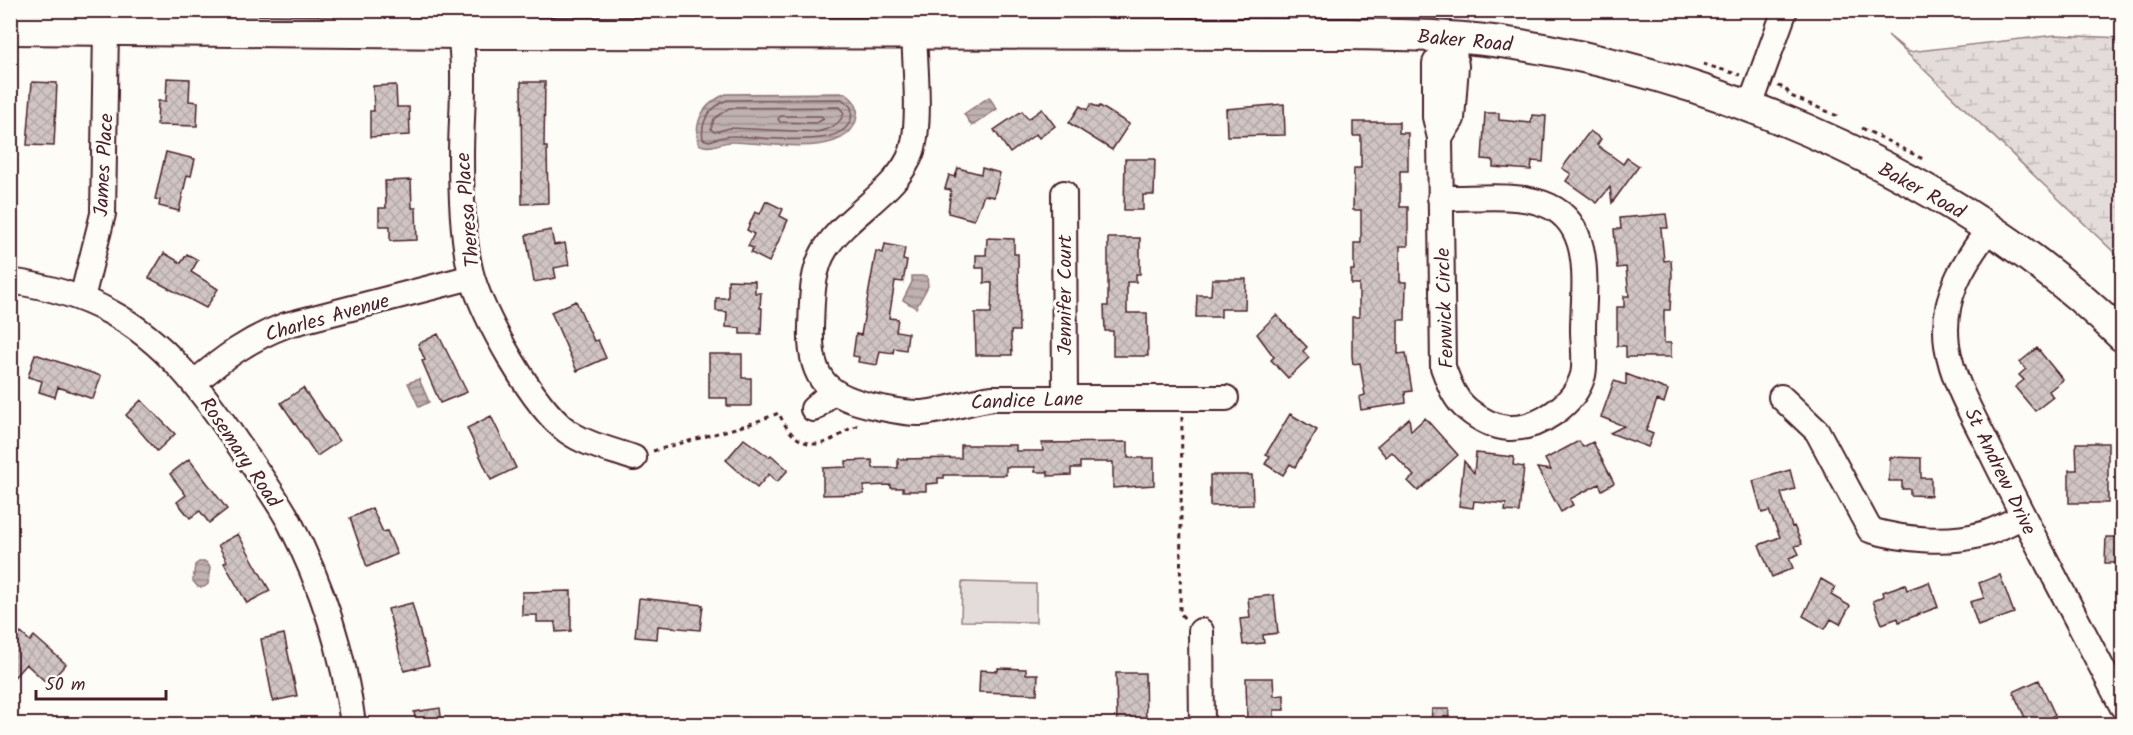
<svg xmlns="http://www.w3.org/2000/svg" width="2133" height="735" viewBox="0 0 2133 735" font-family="Kalam,sans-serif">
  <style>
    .wetland { fill: url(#wetland-marsh); stroke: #967e82; stroke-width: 1.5 }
    .pitch { fill: #e3dcda; stroke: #967e82; stroke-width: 1.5 }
    .water { fill: url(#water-rules); stroke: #91777b; stroke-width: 1.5 }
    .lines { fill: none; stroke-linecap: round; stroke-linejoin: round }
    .shore { stroke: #795961; stroke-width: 1.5 }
    .building { fill: url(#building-cross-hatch); stroke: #4a1f2b; stroke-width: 1.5 }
    .minor-casing { stroke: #4a1f2b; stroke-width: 28 }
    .major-casing { stroke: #4a1f2b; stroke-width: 34 }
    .path { stroke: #4a1f2b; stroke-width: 3; stroke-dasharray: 4.5 4.5; stroke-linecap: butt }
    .minor { stroke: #fdfcf7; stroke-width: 24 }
    .major { stroke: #fdfcf7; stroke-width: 30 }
    .labels { text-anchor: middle; stroke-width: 6; stroke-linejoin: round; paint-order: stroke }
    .street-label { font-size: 20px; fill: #4a1f2b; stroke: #fdfcf7 }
  </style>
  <defs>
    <pattern id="wetland-marsh" width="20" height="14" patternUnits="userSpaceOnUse" patternTransform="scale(1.5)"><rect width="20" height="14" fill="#e3dcda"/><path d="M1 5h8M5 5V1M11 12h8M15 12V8" fill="none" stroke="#c4bcbb"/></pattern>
    <pattern id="water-rules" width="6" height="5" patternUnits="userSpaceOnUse" patternTransform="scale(1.5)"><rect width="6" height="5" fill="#c0b1b1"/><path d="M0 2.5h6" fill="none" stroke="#9e8f90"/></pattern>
    <pattern id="building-cross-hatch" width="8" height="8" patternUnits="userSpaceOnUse" patternTransform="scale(1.5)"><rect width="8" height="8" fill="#d0c5c4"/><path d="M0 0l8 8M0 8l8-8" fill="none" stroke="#b4a9a9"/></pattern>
  </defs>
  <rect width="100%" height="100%" fill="#fdfcf7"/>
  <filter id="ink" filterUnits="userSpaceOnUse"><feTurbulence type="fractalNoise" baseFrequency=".0167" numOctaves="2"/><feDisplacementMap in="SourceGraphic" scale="12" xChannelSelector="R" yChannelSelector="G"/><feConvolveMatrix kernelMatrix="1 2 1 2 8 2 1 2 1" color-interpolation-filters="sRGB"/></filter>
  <g filter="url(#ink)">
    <path class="wetland" d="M1888,35L1909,52L2056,35L2122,38V260Z"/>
    <path class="pitch" d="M962,582L1036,584V622L961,621Z"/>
    <path class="water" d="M845,93C853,99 859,105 857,116C851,161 764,142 733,142C720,141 709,152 698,143C694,119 705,103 726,94Z
      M989,97L997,109L972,126L964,114Z
      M912,276H927L928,286L916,308L903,300L912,282Z
      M419,379L429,402L419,407L408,383Z
      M199,562H206L210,567L208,584L204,587H198L193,581L195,565Z"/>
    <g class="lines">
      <path class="shore" d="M842,99L851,107C861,156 756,135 731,136C724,136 716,139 709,141L703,139C700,120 711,107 727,100Z
        M839,107L844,113C839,126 830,129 817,132L730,128L714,132L711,129L714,119L729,108Z
        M781,116H821L824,119L816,123L780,122L778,119Z"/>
    </g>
    <path class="building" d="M167,78L190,79L189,101L198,102L197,126L157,125L158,101H166Z
      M32,82L57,83L54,146L27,145Z
      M521,82H545L544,147H547L548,203L522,204Z
      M396,85L397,107H409L410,135L370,137V111H374L373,86Z
      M1091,104L1098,108L1100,106L1129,124L1112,150L1069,123L1080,106L1087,110Z
      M1284,104L1285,135L1227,136L1226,109Z
      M1042,109L1055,126L1039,138L1036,134L1010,153L994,130L1022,111L1028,119Z
      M1485,113H1499V120L1531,123L1532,115L1546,116L1543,162L1532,161L1531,170L1493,167V160L1482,159Z
      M1353,122H1399V133H1408V171H1400V207H1408V246H1400V282H1406L1405,320H1398V354L1406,353L1412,391L1405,392L1406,403L1361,410L1359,397L1365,395L1360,363L1353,364L1352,356V317H1359V284H1351V270H1354V243H1361V210H1353L1354,168H1361V136H1353Z
      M1590,131L1601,139L1597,145L1623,164L1627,158L1639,166L1612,203L1610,187L1597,203L1566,181L1571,174L1562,168Z
      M166,152L195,159L191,176L187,175L179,211L159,206L160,200L155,199Z
      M1125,159H1155L1154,195H1143V210H1124Z
      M958,168L981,174L982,168L1000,173L994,197L984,195L974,220L948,213L951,190L945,189L949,175L955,177Z
      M411,180L412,208H416L417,240L390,241V226H379V208H386L385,181Z
      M766,201L783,209L780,216L788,220L769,262L751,253L753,248L748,246L754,234L747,230L755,212L760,214Z
      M1666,214L1668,228H1661L1664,261L1671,260L1672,275L1670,310H1664V343H1671V357H1626V346H1617V307H1624V296H1629L1626,267L1617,268L1614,229H1621L1620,218Z
      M551,230L554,245L565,243L569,265L554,268L556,278L534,282L526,235Z
      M987,238L1014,239V254H1018L1019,331H1011L1012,355H976L975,313H991L992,283H984V268H976V255H986Z
      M1108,238H1140V274H1136V282H1127V313H1147L1148,356H1113V331H1105L1104,306H1108Z
      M885,244L905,248L903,260L907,261L903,282L895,281L889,318L898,319L896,331L908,333L906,350L894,348L893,353L880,351L877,365L858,362L859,357L853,356L856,334L861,335L876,251L883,253Z
      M164,253L181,263L187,254L198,260L191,272L218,289L206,308L149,278Z
      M1212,279H1246L1245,309H1221V317H1196L1197,295H1211Z
      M728,280L755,281V293H761L760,308H762L761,334H740V328L726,327L727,312L716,311V298H728Z
      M576,301L594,341L598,340L606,358L577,371L551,312Z
      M1276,315L1307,347L1303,351L1309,358L1288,378L1271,360L1274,357L1257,334Z
      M438,334L467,392L440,403L422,361L425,360L418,344Z
      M2037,348L2063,380L2049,391L2053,397L2035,411L2015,387L2024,380L2019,375L2026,369L2020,362Z
      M35,354L101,376L93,399L58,387L55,397L39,392L42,381L28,377Z
      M709,354H742V378H751V406H727V398H709Z
      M1626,374L1668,390L1664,403L1657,400L1646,431L1653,434L1648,447L1610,433L1624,426L1601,417L1614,381L1626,385Z
      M303,388L339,441L317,456L281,403Z
      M141,400L175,434L157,451L126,415Z
      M1290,414L1317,430L1295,467L1290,464L1283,475L1265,464L1270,456L1266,454Z
      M491,416L516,468L491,480L467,428Z
      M1409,418L1411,431L1425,418L1458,455L1418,491L1408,481L1414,476L1392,452L1386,457L1377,446Z
      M744,439L769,457L771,455L788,470L777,482L769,474L757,488L726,460Z
      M1579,441L1583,447L1593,442L1614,483L1602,490L1599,484L1570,499L1573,505L1561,512L1537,468L1551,470L1545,459Z
      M1128,442V458H1154V485L1113,488V462H1080V468H1071V475L1048,476V472H1035V467H1006V475H944V478H938V483L926,484V491H903V488H891V485L864,486V494L823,495V468L846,467V461L872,460L873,468H898V459L961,458V445H1016V451H1043L1042,443Z
      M2076,443H2108V503H2069V470H2077Z
      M1476,453L1514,457L1513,465L1524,467L1519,512L1505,511L1506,504L1474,501L1473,508L1459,506L1464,461L1474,473Z
      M1890,457L1921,458V478H1931V496L1910,495V489H1902V481H1889Z
      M189,459L227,509L209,523L200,511L190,518L177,502L186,495L170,474Z
      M1790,470L1795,489L1781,493L1792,527L1794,526L1802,544L1795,546L1799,554L1789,558L1793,568L1772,577L1759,545L1780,537L1769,511L1762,513L1753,481Z
      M1210,475H1252L1253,505L1210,506Z
      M372,508L383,532L387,531L397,554L367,567L350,518Z
      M238,534L270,591L247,603L224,563L227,561L218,545Z
      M2106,537H2122V563H2105Z
      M2000,575L2014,613L1978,626L1970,602L1984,598L1979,583Z
      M1821,579L1835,587L1831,595L1850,606L1840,624L1831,619L1825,629L1803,616Z
      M1929,582L1938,607L1899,622L1898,618L1882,624L1873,601L1884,596L1883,592L1905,584L1907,590Z
      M571,591V631L556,632L555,622H537V615H522V592Z
      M1274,595L1278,633L1263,635L1264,643L1243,645L1240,619L1250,618L1248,598Z
      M639,598L703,605L700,630L658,626L657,639L635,637Z
      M412,603L429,665L404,671L388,609Z
      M21,633L30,641L34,636L66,664L48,684L26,664L10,682V645Z
      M284,634L297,696L273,701L261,639Z
      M998,668L1026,669V674H1038L1037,694L979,692L980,670L998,671Z
      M1116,673H1145L1146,724H1117Z
      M1246,678H1273L1274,696L1284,695V710H1274V724H1251V719H1247Z
      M2039,680L2055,715L2052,716L2056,724H2028L2013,692Z
      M440,708L442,724H416L414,712Z
      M1432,709H1449V724H1431Z"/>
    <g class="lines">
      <g class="minor-casing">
        <path id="minor" d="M454,10C469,56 461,108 461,155C461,191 462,242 472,277C485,319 532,405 567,431C586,445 612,450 634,458
          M914,33C915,65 921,122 912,151C899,190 849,213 826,248C811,271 812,302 811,328C809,380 828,397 877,407C892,410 907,414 922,413C946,411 969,401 993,398H1226
          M1098,35L1099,10
          M1750,106L1785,10
          M1440,138L1452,119L1456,66L1452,38
          M1064,193L1065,398
          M1440,198C1474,199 1518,192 1549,206C1595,227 1583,290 1583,330C1583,344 1586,362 1583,375C1575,404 1539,429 1509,428C1494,427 1479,419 1468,410C1454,399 1449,383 1443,367L1440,138L1435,117V63L1452,38
          M1989,229C1962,264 1941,299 1947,345C1953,384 1975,419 1992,454C2034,539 2078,622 2122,706
          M10,281C45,286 79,295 110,312C165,341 202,391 236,441C254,467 274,494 289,521C322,585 344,653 353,724
          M82,298L103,214L106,29
          M194,383C223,358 249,339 286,325L472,277
          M1781,397L1817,431L1870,530C1904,540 1949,544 1983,534C1997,530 2010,522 2022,517
          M813,409L833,391
          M1201,631L1202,724"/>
      </g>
      <g class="major-casing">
        <path id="major" d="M10,29L461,33L1348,34C1404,35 1460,35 1515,44C1732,79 1965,182 2122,336"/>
      </g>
      <path class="path" d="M1703,64L1740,75
        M1778,86L1785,88L1791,96L1840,117
        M1862,128L1923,159
        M1182,417L1180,613L1185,619
        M653,451L750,424L779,413C789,438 809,453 835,438C845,433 849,427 860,425"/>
      <use href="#minor" class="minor"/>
      <use href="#major" class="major"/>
    </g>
  </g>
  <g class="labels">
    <g class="street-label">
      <text transform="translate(1465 40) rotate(5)" y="7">Baker Road</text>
      <text transform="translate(103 165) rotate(-87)" y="7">James Place</text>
      <text transform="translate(1922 190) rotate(29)" y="7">Baker Road</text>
      <text transform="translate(467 210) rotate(-95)" y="7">Theresa Place</text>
      <text transform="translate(1064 295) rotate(-90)" y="7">Jennifer Court</text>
      <text transform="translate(1444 308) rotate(-92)" y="7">Fenwick Circle</text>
      <text transform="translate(327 317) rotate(-16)" y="7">Charles Avenue</text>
      <text transform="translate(1027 400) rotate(-2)" y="7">Candice Lane</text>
      <text transform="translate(241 452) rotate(56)" y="7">Rosemary Road</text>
      <text transform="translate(2001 471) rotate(64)" y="7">St Andrew Drive</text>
    </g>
  </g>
  <rect width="2133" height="735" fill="none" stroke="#fdfcf7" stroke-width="36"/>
  <rect x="18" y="18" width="2097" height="699" fill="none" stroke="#4a1f2b" stroke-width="2" filter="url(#ink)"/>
  <path d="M36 690v9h130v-9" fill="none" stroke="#4a1f2b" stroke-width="3"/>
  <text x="45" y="690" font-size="18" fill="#4a1f2b" stroke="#fdfcf7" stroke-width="4.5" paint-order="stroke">50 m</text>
</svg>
